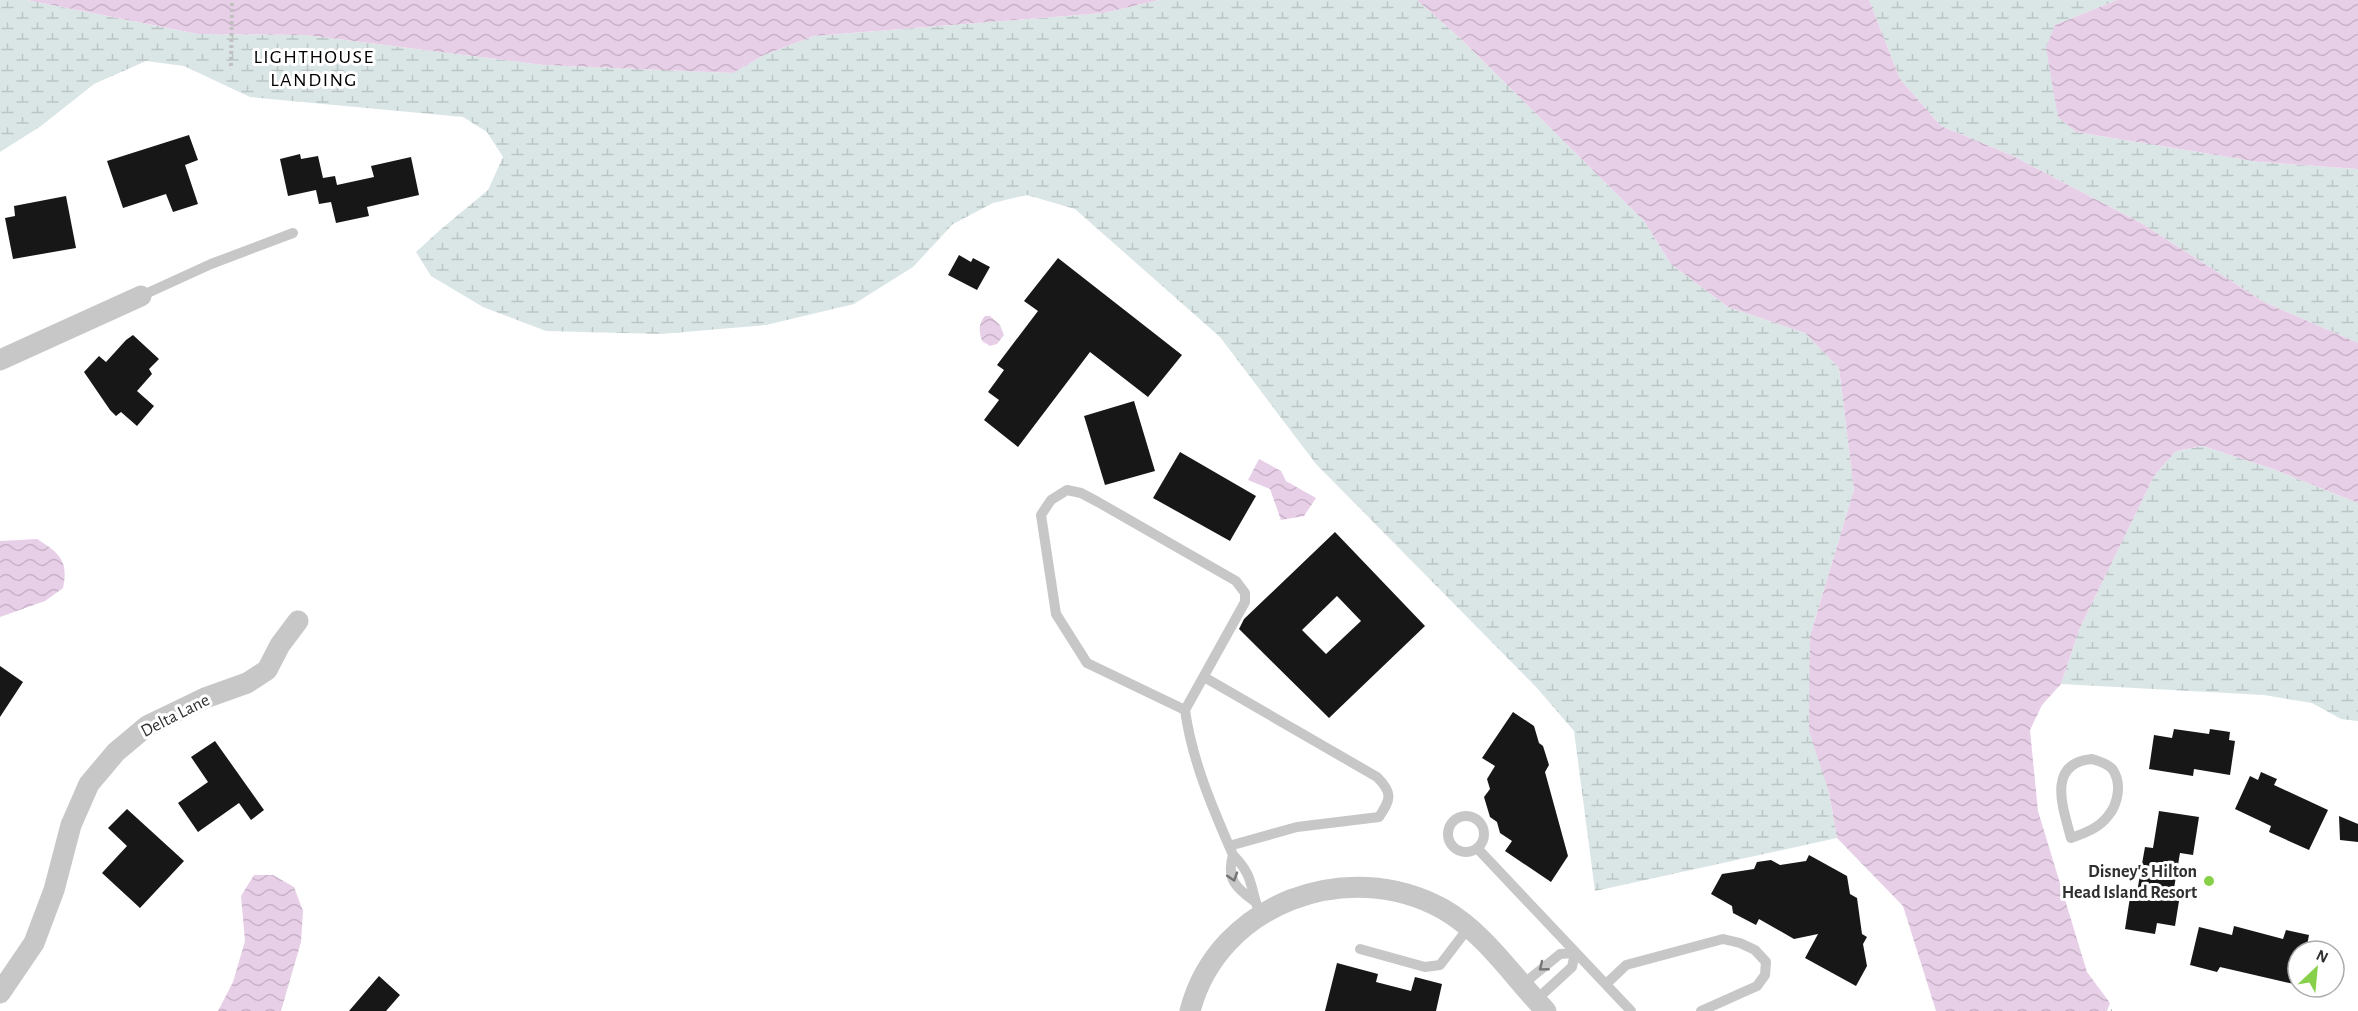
<svg xmlns="http://www.w3.org/2000/svg" width="2358" height="1011" viewBox="0 0 2358 1011" font-family="'Alegreya Sans',sans-serif">
  <style>
    .wetland { fill: url(#wetland-marsh) }
    .water { fill: url(#water-waves) }
    .building { fill: #171717; fill-rule: evenodd }
    .lines { fill: none; stroke-linecap: round; stroke-linejoin: round }
    .path { stroke: #c0c0c0; stroke-width: 4; stroke-dasharray: 3 3; stroke-linecap: butt }
    .service { stroke: #c7c7c7; stroke-width: 10 }
    .minor { stroke: #c7c7c7; stroke-width: 21 }
    .oneway { stroke: #747474 }
    .poi-dot { fill: #87d049; stroke: #fff; stroke-width: 2 }
    .labels { text-anchor: middle; stroke-width: 6; stroke-linejoin: round; paint-order: stroke }
    .street-label { font-size: 18px; fill: #303030; stroke: #fff }
    .poi-label { font-size: 18px; font-weight: bold; fill: #303030; stroke: #fff; text-anchor: end }
    .neighbourhood-label { font-size: 20px; letter-spacing: 1.5px; fill: #000; stroke: #fff }
  </style>
  <defs>
    <pattern id="wetland-marsh" width="20" height="14" patternUnits="userSpaceOnUse" patternTransform="scale(1.5)"><rect width="20" height="14" fill="#dae5e6"/><path d="M1 5h8M5 5V1M11 12h8M15 12V8" fill="none" stroke="#bbc5c6"/></pattern>
    <pattern id="water-waves" width="16" height="10" patternUnits="userSpaceOnUse" patternTransform="scale(1.5)"><rect width="16" height="10" fill="#e8cfe8"/><path d="M0 5q4-4 8 0t8 0" fill="none" stroke="#c7b2c7"/></pattern>
  </defs>
  <rect width="100%" height="100%" fill="#fff"/>
  <path class="wetland" d="M0,0H27L198,34L306,35L543,65L733,73L764,55L814,36L1104,13L1159,0H1417L1461,39L1644,221L1671,264L1728,307L1805,333L1839,368L1854,490L1810,636L1829,792L1837,838L1595,891L1574,731L1537,688L1316,464L1220,337L1075,209L1027,195L993,203L953,224L913,267L854,304L766,325L661,334L546,331L483,307L431,276L416,252L440,230L488,190L503,157L487,132L463,117L250,97L184,66L146,61L94,84L41,126L0,152Z
    M1869,0H2117L2055,25L2058,117L2076,132L2259,162L2358,169V343L2264,302L2141,223L2011,155L1941,126L1900,79Z
    M2203,446L2273,469L2358,503V721L2341,719L2312,703L2264,695L2061,684L2079,630L2154,476L2176,451Z"/>
  <path class="water" d="M27,0H1159L1104,13L814,36L764,55L733,73L543,65L306,35L198,34Z
    M1417,0H1869L1900,79L1941,126L2011,155L2141,223L2264,302L2358,343V503L2273,469L2203,446L2176,451L2154,476L2079,630L2061,684L2042,705L2030,730L2038,811L2087,972L2110,1003L2107,1011H1936L1903,906L1837,838L1829,792L1809,731L1810,636L1854,490L1839,368L1805,333L1728,307L1671,264L1644,221L1461,39Z
    M2117,0H2358V169L2259,162L2076,132L2058,117L2046,48L2055,25Z
    M985,316H990L1000,325L1004,335L997,344L990,346L982,341C979,332 978,323 985,316Z
    M1259,459L1281,471L1286,481L1316,498L1304,516L1281,520L1270,489L1248,480Z
    M37,539C59,553 69,560 63,588L45,601L0,617V541Z
    M254,875H273L294,887L303,911L301,942L281,1011H218L233,982L245,941L241,896Z"/>
  <path class="building" d="M189,135L198,160L185,165L198,204L173,212L166,194L123,208L107,161Z
    M300,154L301,159L318,156L323,178L335,176L337,185L374,177L371,166L411,157L419,195L367,207L369,216L336,223L331,202L319,204L316,190L288,196L280,159Z
    M66,196L76,248L13,259L5,218L15,216L14,206Z
    M959,255L971,262L973,258L990,267L977,290L948,275Z
    M1058,258L1182,355L1148,397L1090,352L1018,447L984,420L999,400L988,392L1004,370L997,365L1038,311L1024,301Z
    M133,335L159,359L149,369L152,374L137,391L154,406L137,426L121,412L116,416L110,410L84,372L99,356L106,362L126,340Z
    M1134,401L1155,471L1105,485L1084,416Z
    M1180,452L1256,496L1230,541L1153,498Z
    M1335,532L1425,626L1329,718L1239,629L1244,619ZM1337,596L1361,621L1326,654L1302,630Z
    M0,666L23,682L0,717Z
    M1513,712L1534,726L1539,743L1543,746L1549,765L1545,772L1568,856L1551,882L1505,851L1512,841L1500,833L1497,822L1490,817L1484,797L1490,789L1487,779L1495,766L1482,758Z
    M2174,729L2209,734L2210,729L2230,732L2229,740L2235,741L2230,775L2194,769L2193,776L2149,769L2154,735L2172,738Z
    M215,741L264,810L251,820L239,803L198,832L178,803L208,782L191,757Z
    M2261,772L2277,779L2274,785L2328,810L2309,850L2269,832L2271,826L2235,809L2250,776L2258,780Z
    M127,809L184,861L140,908L102,873L127,846L108,828Z
    M2159,811L2199,817L2193,855L2180,853L2172,900L2179,901L2175,926L2157,923L2155,934L2125,929L2131,891L2137,892L2145,847L2153,848Z
    M2339,816L2358,824V842L2340,840Z
    M1809,855L1847,876L1850,894L1857,898L1862,934L1867,937L1863,944L1867,966L1856,986L1805,958L1818,934L1794,939L1759,919L1756,925L1733,913L1732,906L1711,894L1722,874L1754,869L1757,862L1771,860L1780,865L1806,861Z
    M2234,926L2283,939L2286,930L2309,935L2306,951H2298V985L2220,967L2217,972L2190,965L2199,927L2232,935Z
    M1337,963L1378,974L1376,982L1411,991L1415,977L1442,984L1436,1011H1325Z
    M379,976L400,995L386,1011H349Z"/>
  <g class="lines">
    <path class="path" d="M231,66L232,0
      M2111,1011H2112"/>
    <path class="service" d="M141,296L211,264L293,233
      M1204,677L1377,777C1393,793 1391,799 1379,817L1297,827L1229,846
      M1185,710L1087,663L1056,614L1041,515L1051,500L1067,490L1081,493L1098,502L1236,581L1245,593V602L1185,710C1192,761 1213,809 1233,855
      M2092,759C2099,761 2109,764 2113,770C2122,784 2118,804 2108,816C2099,828 2085,833 2071,838C2063,808 2046,763 2092,759Z
      M1448 834a18 18 0 1 1 36 0a18 18 0 1 1-36 0Z
      M1477,848L1631,1011
      M1254,901C1236,888 1226,879 1233,855C1256,878 1249,890 1261,916
      M1360,949L1425,967L1440,965L1469,927
      M1606,984L1626,965L1723,939L1740,943L1755,950L1766,962L1765,975L1757,986L1701,1011
      M1522,985L1560,954L1575,953L1572,967L1536,1000"/>
    <path class="minor" d="M0,360L141,296
      M0,993L34,943L54,890L71,825L89,784L116,752L147,726L205,698L247,683L267,670L280,645L298,621
      M1190,1011C1218,903 1348,856 1443,909C1485,933 1513,977 1546,1011"/>
  </g>
  <defs><path id="oneway-chevron" d="M-2-3.5L2.5 0L-2 3.5" fill="none" stroke-width="1.6" stroke-linecap="round" stroke-linejoin="round" transform="scale(1.5)"/></defs>
  <g class="oneway">
    <use href="#oneway-chevron" transform="translate(1233 877) rotate(72)"/>
    <use href="#oneway-chevron" transform="translate(1543 967) rotate(141)"/>
  </g>
  <circle class="poi-dot" cx="2209" cy="881" r="6"/>
  <g class="labels">
    <g class="street-label">
      <text transform="translate(175 715) rotate(-27)" y="6">Delta Lane</text>
    </g>
    <g class="poi-label">
      <text x="2197" y="877">Disney's Hilton<tspan x="2197" dy="21">Head Island Resort</tspan></text>
    </g>
    <g class="neighbourhood-label">
      <text x="314" y="63">LIGHTHOUSE<tspan x="314" dy="23">LANDING</tspan></text>
    </g>
  </g>
  <g transform="translate(2316 969) rotate(26)"><circle r="28" fill="#ffffff" stroke="#acacac" stroke-width="1.5"/>
  <path d="M0-4.5L10 22L0 15L-10 22Z" fill="#87d049"/>
  <text y="-9" font-size="16" font-weight="bold" text-anchor="middle" fill="#303030">N</text>
  </g>
</svg>
